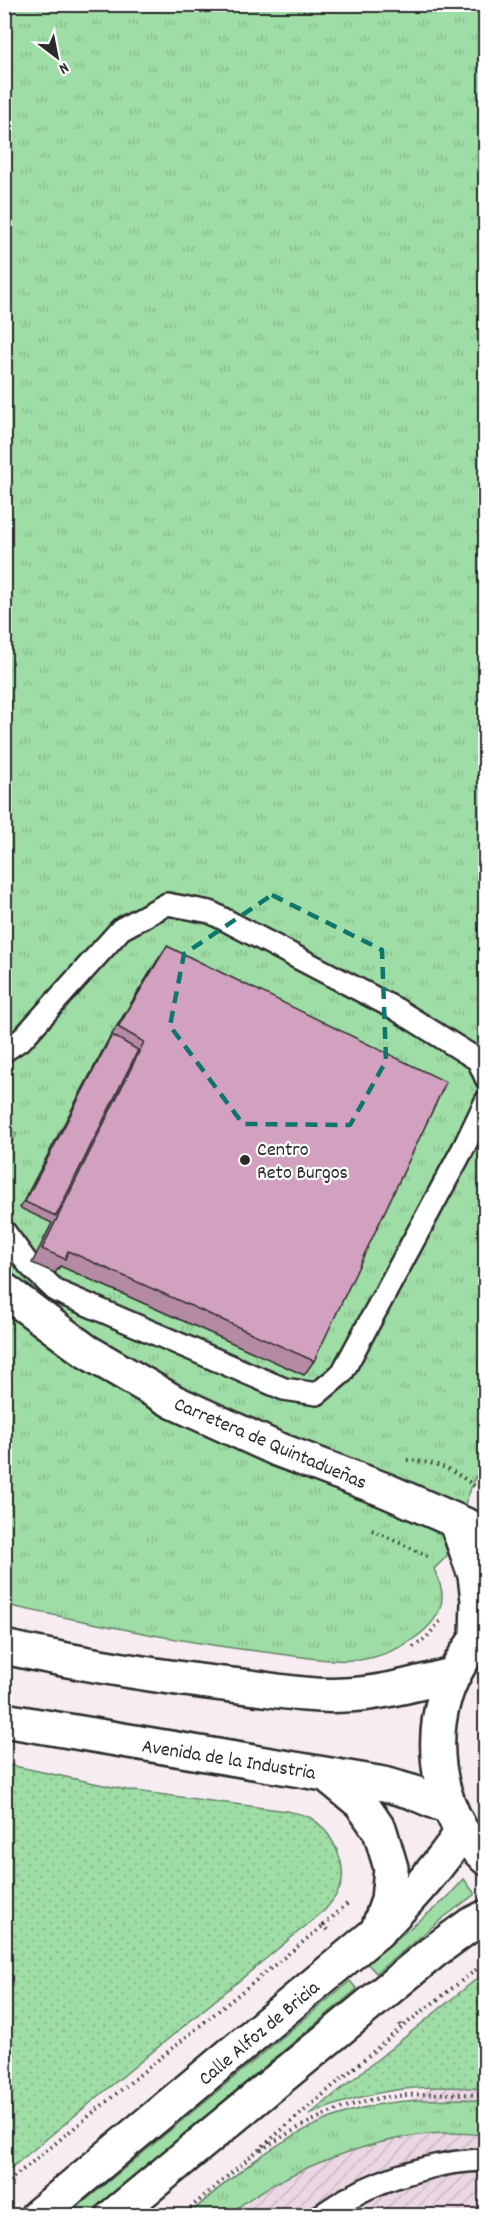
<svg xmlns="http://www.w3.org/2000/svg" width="490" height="2220" viewBox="0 0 490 2220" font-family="Dekko,sans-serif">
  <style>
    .industrial { fill: url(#industrial-furrows) }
    .grass { fill: url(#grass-tufts); stroke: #648468; stroke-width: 1.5 }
    .garden { fill: url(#garden-dots); stroke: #648468; stroke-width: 1.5 }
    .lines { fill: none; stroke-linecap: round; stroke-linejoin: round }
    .service-casing { stroke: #2b2b2b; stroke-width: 26 }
    .minor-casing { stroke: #2b2b2b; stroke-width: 38 }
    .secondary-casing { stroke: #2b2b2b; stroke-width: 38 }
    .path { stroke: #2b2b2b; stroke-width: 4; stroke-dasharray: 1.5 4.5; stroke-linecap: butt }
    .service { stroke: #fff; stroke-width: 21 }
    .minor { stroke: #fff; stroke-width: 33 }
    .secondary { stroke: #fff; stroke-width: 33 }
    .wall { fill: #b58aa4; stroke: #2b2b2b; stroke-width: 1.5 }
    .building { fill: #d2a1bf; stroke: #2b2b2b; stroke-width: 1.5 }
    .marked { fill: none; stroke: #0f766e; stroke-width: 4.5; stroke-dasharray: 12 8; stroke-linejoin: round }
    .poi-dot { fill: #2b2b2b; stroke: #fff; stroke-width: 2 }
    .labels { text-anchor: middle; stroke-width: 4.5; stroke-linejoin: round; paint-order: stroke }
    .poi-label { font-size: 20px; fill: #2b2b2b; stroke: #fff; text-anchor: start }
    .street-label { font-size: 20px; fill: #2b2b2b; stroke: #fff }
  </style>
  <defs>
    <pattern id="industrial-furrows" width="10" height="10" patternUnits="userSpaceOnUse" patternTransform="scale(1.5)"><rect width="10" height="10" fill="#ebd6e3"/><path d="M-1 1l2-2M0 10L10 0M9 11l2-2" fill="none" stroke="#cab8c3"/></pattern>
    <pattern id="grass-tufts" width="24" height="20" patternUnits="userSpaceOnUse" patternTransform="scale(1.5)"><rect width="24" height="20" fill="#9edda5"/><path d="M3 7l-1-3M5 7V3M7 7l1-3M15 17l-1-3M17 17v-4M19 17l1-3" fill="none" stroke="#88be8e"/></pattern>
    <pattern id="garden-dots" width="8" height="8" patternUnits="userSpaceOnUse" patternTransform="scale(1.5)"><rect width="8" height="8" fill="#9edda5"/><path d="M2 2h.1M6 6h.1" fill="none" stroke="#88be8e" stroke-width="1.8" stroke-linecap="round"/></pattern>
  </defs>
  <rect width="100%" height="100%" fill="#f6ecf2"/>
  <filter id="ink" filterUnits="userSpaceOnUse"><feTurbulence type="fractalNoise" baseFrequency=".0167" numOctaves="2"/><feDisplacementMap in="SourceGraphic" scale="12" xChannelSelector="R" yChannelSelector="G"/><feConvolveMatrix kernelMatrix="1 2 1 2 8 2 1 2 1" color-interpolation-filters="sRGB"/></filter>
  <g filter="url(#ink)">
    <path class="industrial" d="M485,2054V2215L229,2216L265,2190Z"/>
    <path class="grass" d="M4,5H485V1484L475,1477L446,1557L434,1569C437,1577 442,1586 442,1595C443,1631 389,1657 359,1660C330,1662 301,1657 273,1653C182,1643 93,1623 5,1605Z
      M464,1879L475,1894L443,1918L376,1973L367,1963L446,1899Z
      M350,1981L357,1989L102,2203L86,2215H68Z
      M463,2099L485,2102V2135C473,2134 461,2133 449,2133C380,2134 281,2170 229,2215H188C243,2166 302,2119 376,2105C405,2099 434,2100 463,2099Z"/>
    <path class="garden" d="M5,1131L17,1133L5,1156L4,1131Z
      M5,1764L127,1790L287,1811C294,1813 303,1814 309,1817C330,1828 345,1859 342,1881C340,1892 332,1901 325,1910L5,2173L4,2069L7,2021L4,2000Z
      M485,1972V2089C419,2083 371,2089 309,2115Z"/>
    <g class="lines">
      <g class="service-casing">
        <path id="service" d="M4,1051L22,1039L121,929L167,904L210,912L396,1009L478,1060L486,1078
          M4,1231L29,1265L56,1291L284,1389L317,1394L342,1373L464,1147L486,1101
          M320,2216C331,2209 341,2201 352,2196C388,2176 444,2160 486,2160"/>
      </g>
      <g class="minor-casing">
        <path id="minor" d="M4,1290L86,1351L174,1402L277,1449L385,1490L486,1534
          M456,1522L475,1575L478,1600L477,1637
          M37,2216L377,1932C409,1900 437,1869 462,1832
          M113,2216L433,1952L470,1925L486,1917"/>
      </g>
      <g class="secondary-casing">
        <path id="secondary" d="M486,1630C476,1638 470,1648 463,1659C429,1710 430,1777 461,1830C467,1840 478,1849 486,1858
          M4,1647C85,1665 167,1678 249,1687C280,1691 313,1697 345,1695C381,1694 417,1683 452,1675
          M4,1720L384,1784L412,1792L450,1808
          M327,1775L361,1803L380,1831L391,1868L388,1900L377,1932"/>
      </g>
      <path class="path" d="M407,1460C437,1462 453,1469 477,1488
        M372,1530L432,1558
        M413,1647L426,1638L442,1619
        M328,1930L324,1925L349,1902
        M400,2024L402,2027L486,1962
        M261,2150C295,2128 334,2107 375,2099C410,2093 450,2092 486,2096
        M4,2185L324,1925
        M181,2216L402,2027"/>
      <use href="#service" class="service"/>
      <use href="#minor" class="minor"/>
      <use href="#secondary" class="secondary"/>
    </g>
    <path class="wall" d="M167,946L314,1361L304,1375L60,1266L55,1273L32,1263L52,1223L20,1208L107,1042L157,961Z"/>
    <path class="building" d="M167,946L446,1082L314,1361L68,1251L65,1259L42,1249L144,1042L118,1027Z
      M112,1035L138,1050L56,1216L25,1202Z"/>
  </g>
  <path class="marked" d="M272,895L382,950L386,1061L350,1125L243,1124L170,1026L184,954Z"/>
  <circle class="poi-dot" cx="245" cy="1160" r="6"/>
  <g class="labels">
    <g class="poi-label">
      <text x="257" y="1155">Centro<tspan x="257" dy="23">Reto Burgos</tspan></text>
    </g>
    <g class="street-label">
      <text transform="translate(271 1442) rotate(23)" y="7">Carretera de Quintadueñas</text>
      <text transform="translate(229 1758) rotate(9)" y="7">Avenida de la Industria</text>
      <text transform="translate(258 2032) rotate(-40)" y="7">Calle Alfoz de Bricia</text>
    </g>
  </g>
  <rect width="490" height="2220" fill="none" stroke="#fff" stroke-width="24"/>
  <rect x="12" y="12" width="466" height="2196" fill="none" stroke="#2b2b2b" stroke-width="2" filter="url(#ink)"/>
  <g transform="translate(57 57) rotate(148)" stroke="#ffffff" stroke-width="4.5" paint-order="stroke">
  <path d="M0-4.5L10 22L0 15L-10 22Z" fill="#2b2b2b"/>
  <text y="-9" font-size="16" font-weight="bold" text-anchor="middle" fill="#2b2b2b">N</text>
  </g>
</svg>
